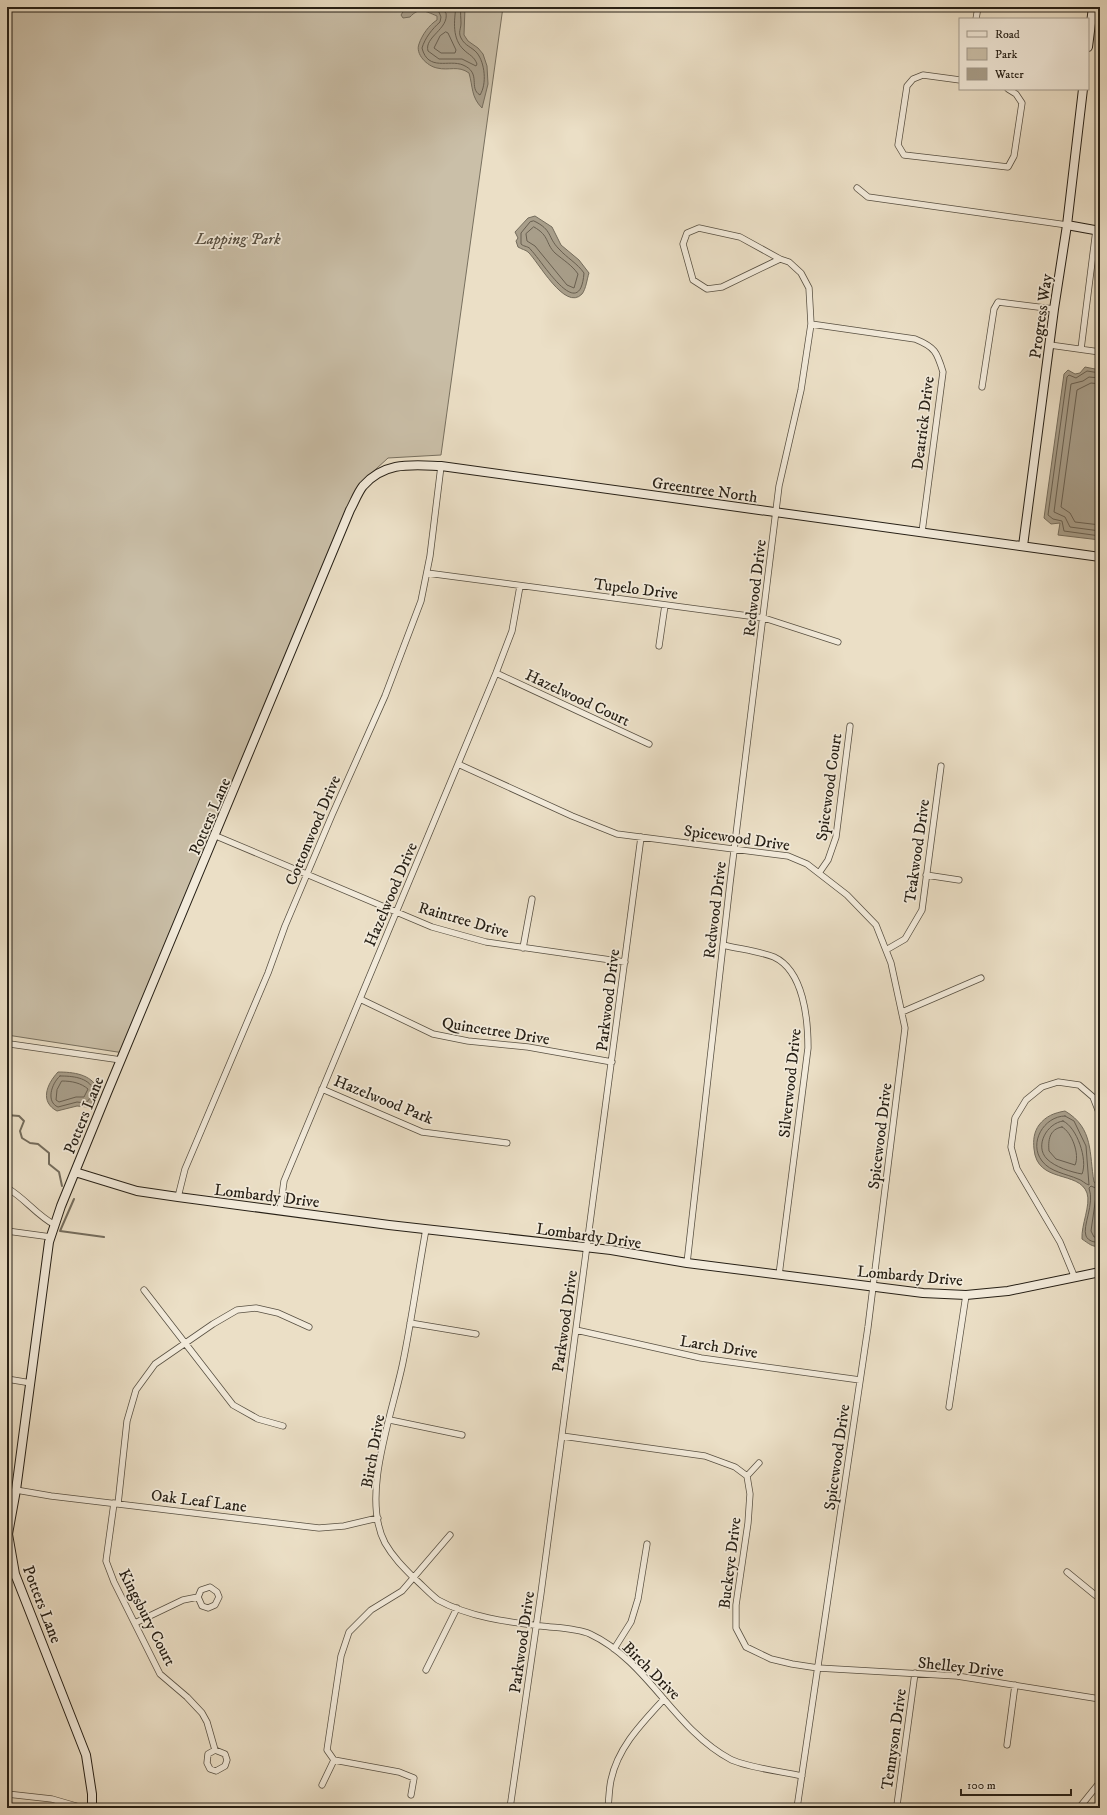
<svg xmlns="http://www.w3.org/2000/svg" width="1107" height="1815" viewBox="0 0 1107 1815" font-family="'IM FELL DW Pica',serif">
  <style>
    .green { fill: #cabfa8; stroke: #78705f }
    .water { fill: #a89e8a; stroke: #746c5c }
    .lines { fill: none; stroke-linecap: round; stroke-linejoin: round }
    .shore { stroke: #685f50; stroke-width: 1 }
    .stream { stroke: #746c5c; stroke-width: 2 }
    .street-casing { stroke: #585042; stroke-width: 7 }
    .secondary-casing { stroke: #272016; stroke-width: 10 }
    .street { stroke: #f2eada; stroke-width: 5.5 }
    .secondary { stroke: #f2eada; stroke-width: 8 }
    .labels { text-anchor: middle; stroke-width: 3.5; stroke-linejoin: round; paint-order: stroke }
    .park-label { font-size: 16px; font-style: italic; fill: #585042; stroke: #f2eada }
    .street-label { font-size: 16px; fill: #272016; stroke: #f2eada }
  </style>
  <rect width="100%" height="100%" fill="#ebdfc6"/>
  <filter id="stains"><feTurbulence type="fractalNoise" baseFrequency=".005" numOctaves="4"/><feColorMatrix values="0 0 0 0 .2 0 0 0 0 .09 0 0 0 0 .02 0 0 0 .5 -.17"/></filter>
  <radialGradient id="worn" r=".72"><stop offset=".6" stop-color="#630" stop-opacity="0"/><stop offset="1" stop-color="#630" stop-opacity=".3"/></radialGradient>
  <path class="green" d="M7,7H503L441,455L388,458L364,480L124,1053L7,1035Z"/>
  <path class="water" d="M406,7H465L464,35L468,41L478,48L483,54L487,66L488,84L482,108C471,97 473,87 469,73C458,65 449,71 437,68C427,66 415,54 419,44C422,35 429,25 437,20V16C425,11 419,7 410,17L403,18L401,15Z
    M535,216L552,227L561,245L579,260L589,273C587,279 586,289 582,294C565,312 538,261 528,252C526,250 521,249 518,247L516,241L518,238L515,232L528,218Z
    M1085,367L1100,370V540L1058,535L1060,523L1051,524L1044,518L1064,374L1068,370L1075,374L1080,373Z
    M58,1072C73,1072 91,1074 98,1089L95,1099L88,1107L77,1106L57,1111C40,1102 46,1085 58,1072Z
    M1065,1111C1094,1128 1089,1154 1094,1182L1100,1186V1246C1093,1248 1088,1243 1082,1239C1081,1225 1091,1205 1087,1193C1079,1170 1037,1184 1034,1149C1033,1140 1034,1132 1039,1125C1046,1116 1054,1113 1065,1111Z"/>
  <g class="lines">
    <path class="shore" d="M423,7L439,12L441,17L440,22C432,29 425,38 422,48C428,72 449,59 463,65C482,73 468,88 480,95C487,84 485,63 477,53C472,47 465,46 461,38C458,32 461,29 461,23C461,18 460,13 461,7
      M439,7L446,13C449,29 424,37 428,51L439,59H462L476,66L477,64C474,56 469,55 464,50C452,39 454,21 456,7
      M446,32L448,33L456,50L455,53H441L434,48L440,36Z
      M534,221C553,230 547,237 559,249C567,258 577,263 584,273C580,325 542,261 531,250C529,246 524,247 521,244V233L530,222Z
      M534,227C550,236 545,243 555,253C563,260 572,265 578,274L574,288L567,285L535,246L527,241L526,234Z
      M1100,373L1087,371L1076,378L1069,375L1067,377L1048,515L1053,519L1062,521L1064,531L1100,536
      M1100,378L1089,377L1083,381L1071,384L1054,512L1065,517L1070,527L1100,531
      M1100,384L1091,383L1077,390L1061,507L1070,513L1075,522L1100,525
      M60,1076C72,1076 88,1077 94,1090L91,1097L86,1103L77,1102L58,1107C46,1102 51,1084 60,1076Z
      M62,1081C72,1081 81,1083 88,1089L84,1097H76L59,1102L56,1100L57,1090Z
      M1065,1116L1074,1121L1086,1146L1089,1185C1085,1184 1082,1180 1078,1179C1067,1174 1050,1172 1042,1161C1028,1143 1044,1116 1065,1116Z
      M1063,1121C1077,1127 1088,1160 1082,1174C1071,1172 1055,1167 1047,1159C1034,1146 1047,1123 1063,1121Z
      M1062,1127C1072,1132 1080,1155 1075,1165L1056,1159L1049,1151C1048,1141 1049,1129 1062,1127Z
      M1100,1190L1091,1186L1089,1188C1095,1204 1082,1226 1086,1236C1088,1241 1095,1243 1100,1242
      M1100,1195L1096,1196L1091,1231L1094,1237H1100"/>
    <path class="stream" d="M7,1115L19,1116L24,1121L20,1131L22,1138L30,1143L38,1144L49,1153V1164L59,1172L62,1186
      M74,1199L60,1231L104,1237"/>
    <g class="street-casing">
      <path id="street" d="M1074,7L1093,9
        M976,19L978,7
        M960,80L923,75L913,79L907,86L898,145L904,155L1008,167L1014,156L1022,103L1016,94L1008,89
        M857,188L868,197L1067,225
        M699,228L740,237L780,259L722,287L707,289L693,280L683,244L687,233Z
        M811,324L915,339C935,347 937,352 943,372L922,532
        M1050,345L1100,352
        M1081,349L1096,230
        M982,387L994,309L998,302L1054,309
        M427,573L764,618L838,642
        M659,646L665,605
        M496,673L649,744
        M458,764L572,816L617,834L788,856L807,864L847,895L876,925L891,963L905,1028L868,1327L797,1808
        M216,836L432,927L486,942L625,962
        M819,873L828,860L836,837L850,726
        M926,875L959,880
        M723,945C739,949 759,951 774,957C804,971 808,1020 808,1048L779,1275
        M523,948L532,899
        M886,950L905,939L922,910L941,766
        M360,999L433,1034L468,1041L528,1047L612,1062
        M902,1012L981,978
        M10,1044L121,1060
        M322,1089L422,1132L507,1143
        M7,1188C25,1198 36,1215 55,1225
        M178,1197L185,1169L268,973L285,926L332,815L385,696L421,601L430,556L441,466
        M280,1210L284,1181L496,673L512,631L520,586
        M426,1229C418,1273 412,1318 403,1362C393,1412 360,1496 385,1543C393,1557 403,1567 414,1578C422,1585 430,1594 438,1600C469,1617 507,1622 541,1626C556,1628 576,1628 590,1634C648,1661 674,1729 730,1759C744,1767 785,1772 802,1776
        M7,1231L51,1237
        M687,1263L730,883L779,486L801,390L811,324L809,288L801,273L789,262L780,259
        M1075,1278L1060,1242L1017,1169L1011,1147L1015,1118L1026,1100L1042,1087L1058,1082L1079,1085L1093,1097L1100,1115
        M144,1290L233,1405L258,1419L283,1426
        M410,1323L476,1334
        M576,1330L701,1358L860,1380
        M7,1379L31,1383
        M949,1407L966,1295
        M390,1420L462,1435
        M562,1436L705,1456L735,1467L747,1476L750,1494L748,1523L736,1605V1628L746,1647L771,1659L792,1664L818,1668L957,1676L1100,1699
        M747,1476L759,1463
        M16,1490L51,1496L319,1528L344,1526L378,1518
        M114,1503L106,1561L114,1582L160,1674L187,1697L202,1713L207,1722L215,1750L208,1754L207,1763L210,1769L216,1771L225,1766L227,1760L225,1754L215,1750
        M118,1504L127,1421L136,1390L155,1364L213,1324L237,1310L256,1308L278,1313L309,1327
        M1067,1572L1100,1599
        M7,1578L15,1574
        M135,1623L183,1600L198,1597L202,1606L208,1608L215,1605L219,1597L217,1592L210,1587L201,1590L198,1597
        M614,1649L631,1622L638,1599L647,1544
        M426,1670L457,1608
        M1007,1745L1015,1685
        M322,1785L334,1760
        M7,1794L52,1799L83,1808
        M411,1795L414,1778L399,1772L334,1760L327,1750L341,1656L349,1632L371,1610L402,1591L450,1535
        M510,1808L541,1593L641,837
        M608,1808C609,1799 609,1789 611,1780C618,1747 642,1723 664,1699
        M900,1808L897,1805L915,1673
        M1079,1808L1100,1782"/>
    </g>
    <g class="secondary-casing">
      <path id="secondary" d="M1088,47L1093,7
        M1067,225L1100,231
        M1023,546L1054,309L1067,225L1083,89
        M75,1172L137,1191L178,1197L389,1225L611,1250L687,1263L923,1293L966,1295L1008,1291L1100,1272
        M92,1808V1794L86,1755L15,1574L8,1534L16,1490L49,1242L61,1206L107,1093L350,510C354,503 358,492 363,486C385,461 412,465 441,466L1100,557"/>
    </g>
    <use href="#street" class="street"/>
    <use href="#secondary" class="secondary"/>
  </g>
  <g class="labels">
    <g class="park-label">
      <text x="238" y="244">Lapping Park</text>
    </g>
    <g class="street-label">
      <text transform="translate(1040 316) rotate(-82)" y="6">Progress Way</text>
      <text transform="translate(922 423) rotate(-83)" y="6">Deatrick Drive</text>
      <text transform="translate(705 489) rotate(8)" y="6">Greentree North</text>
      <text transform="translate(636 588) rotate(7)" y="6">Tupelo Drive</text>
      <text transform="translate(754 588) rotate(-83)" y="6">Redwood Drive</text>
      <text transform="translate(578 697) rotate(25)" y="6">Hazelwood Court</text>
      <text transform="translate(828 787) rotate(-82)" y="6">Spicewood Court</text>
      <text transform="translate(209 816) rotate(-67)" y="6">Potters Lane</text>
      <text transform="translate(312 830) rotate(-67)" y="6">Cottonwood Drive</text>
      <text transform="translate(737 837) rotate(8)" y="6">Spicewood Drive</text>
      <text transform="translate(916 851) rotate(-82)" y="6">Teakwood Drive</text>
      <text transform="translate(390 894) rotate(-67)" y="6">Hazelwood Drive</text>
      <text transform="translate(714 910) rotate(-83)" y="6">Redwood Drive</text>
      <text transform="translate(464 919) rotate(16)" y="6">Raintree Drive</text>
      <text transform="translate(607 1000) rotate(-83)" y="6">Parkwood Drive</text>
      <text transform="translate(496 1030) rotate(9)" y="6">Quincetree Drive</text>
      <text transform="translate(789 1083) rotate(-84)" y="6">Silverwood Drive</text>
      <text transform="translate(384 1099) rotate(22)" y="6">Hazelwood Park</text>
      <text transform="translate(83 1115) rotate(-68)" y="6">Potters Lane</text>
      <text transform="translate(879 1136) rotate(-83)" y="6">Spicewood Drive</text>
      <text transform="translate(267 1195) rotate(7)" y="6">Lombardy Drive</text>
      <text transform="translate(589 1235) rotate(8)" y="6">Lombardy Drive</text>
      <text transform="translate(910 1275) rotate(5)" y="6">Lombardy Drive</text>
      <text transform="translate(564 1321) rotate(-82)" y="6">Parkwood Drive</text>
      <text transform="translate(719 1346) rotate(9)" y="6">Larch Drive</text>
      <text transform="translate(372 1451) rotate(-80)" y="6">Birch Drive</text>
      <text transform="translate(836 1457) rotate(-82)" y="6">Spicewood Drive</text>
      <text transform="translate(199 1500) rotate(7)" y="6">Oak Leaf Lane</text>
      <text transform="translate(729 1563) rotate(-83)" y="6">Buckeye Drive</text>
      <text transform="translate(43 1604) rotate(69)" y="6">Potters Lane</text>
      <text transform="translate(148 1617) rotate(63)" y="6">Kingsbury Court</text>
      <text transform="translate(521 1642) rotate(-82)" y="6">Parkwood Drive</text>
      <text transform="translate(961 1666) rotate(6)" y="6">Shelley Drive</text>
      <text transform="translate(652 1670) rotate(45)" y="6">Birch Drive</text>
      <text transform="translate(893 1739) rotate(-82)" y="6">Tennyson Drive</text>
    </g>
  </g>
  <rect width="1107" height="1815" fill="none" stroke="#ebdfc6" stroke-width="24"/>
  <rect x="8" y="8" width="1091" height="1799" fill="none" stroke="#272016" stroke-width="2"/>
  <rect x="12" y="12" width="1083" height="1791" fill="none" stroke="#272016"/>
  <rect x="959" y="18" width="130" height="72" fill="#f2eada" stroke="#a1998c"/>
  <rect x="967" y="31" width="20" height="6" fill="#f2eada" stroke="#a1998c"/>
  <text x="995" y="38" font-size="12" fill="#272016">Road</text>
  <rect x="967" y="48" width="20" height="12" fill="#cabfa8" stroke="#a1998c"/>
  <text x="995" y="58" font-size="12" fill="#272016">Park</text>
  <rect x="967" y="68" width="20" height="12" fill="#a89e8a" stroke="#a1998c"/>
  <text x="995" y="78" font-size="12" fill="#272016">Water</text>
  <path d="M961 1789v6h110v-6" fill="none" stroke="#272016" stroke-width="2"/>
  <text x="967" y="1789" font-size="12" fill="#272016" stroke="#f2eada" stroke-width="3" paint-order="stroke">100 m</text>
  <rect width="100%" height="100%" filter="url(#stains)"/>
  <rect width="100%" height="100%" fill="url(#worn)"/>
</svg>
